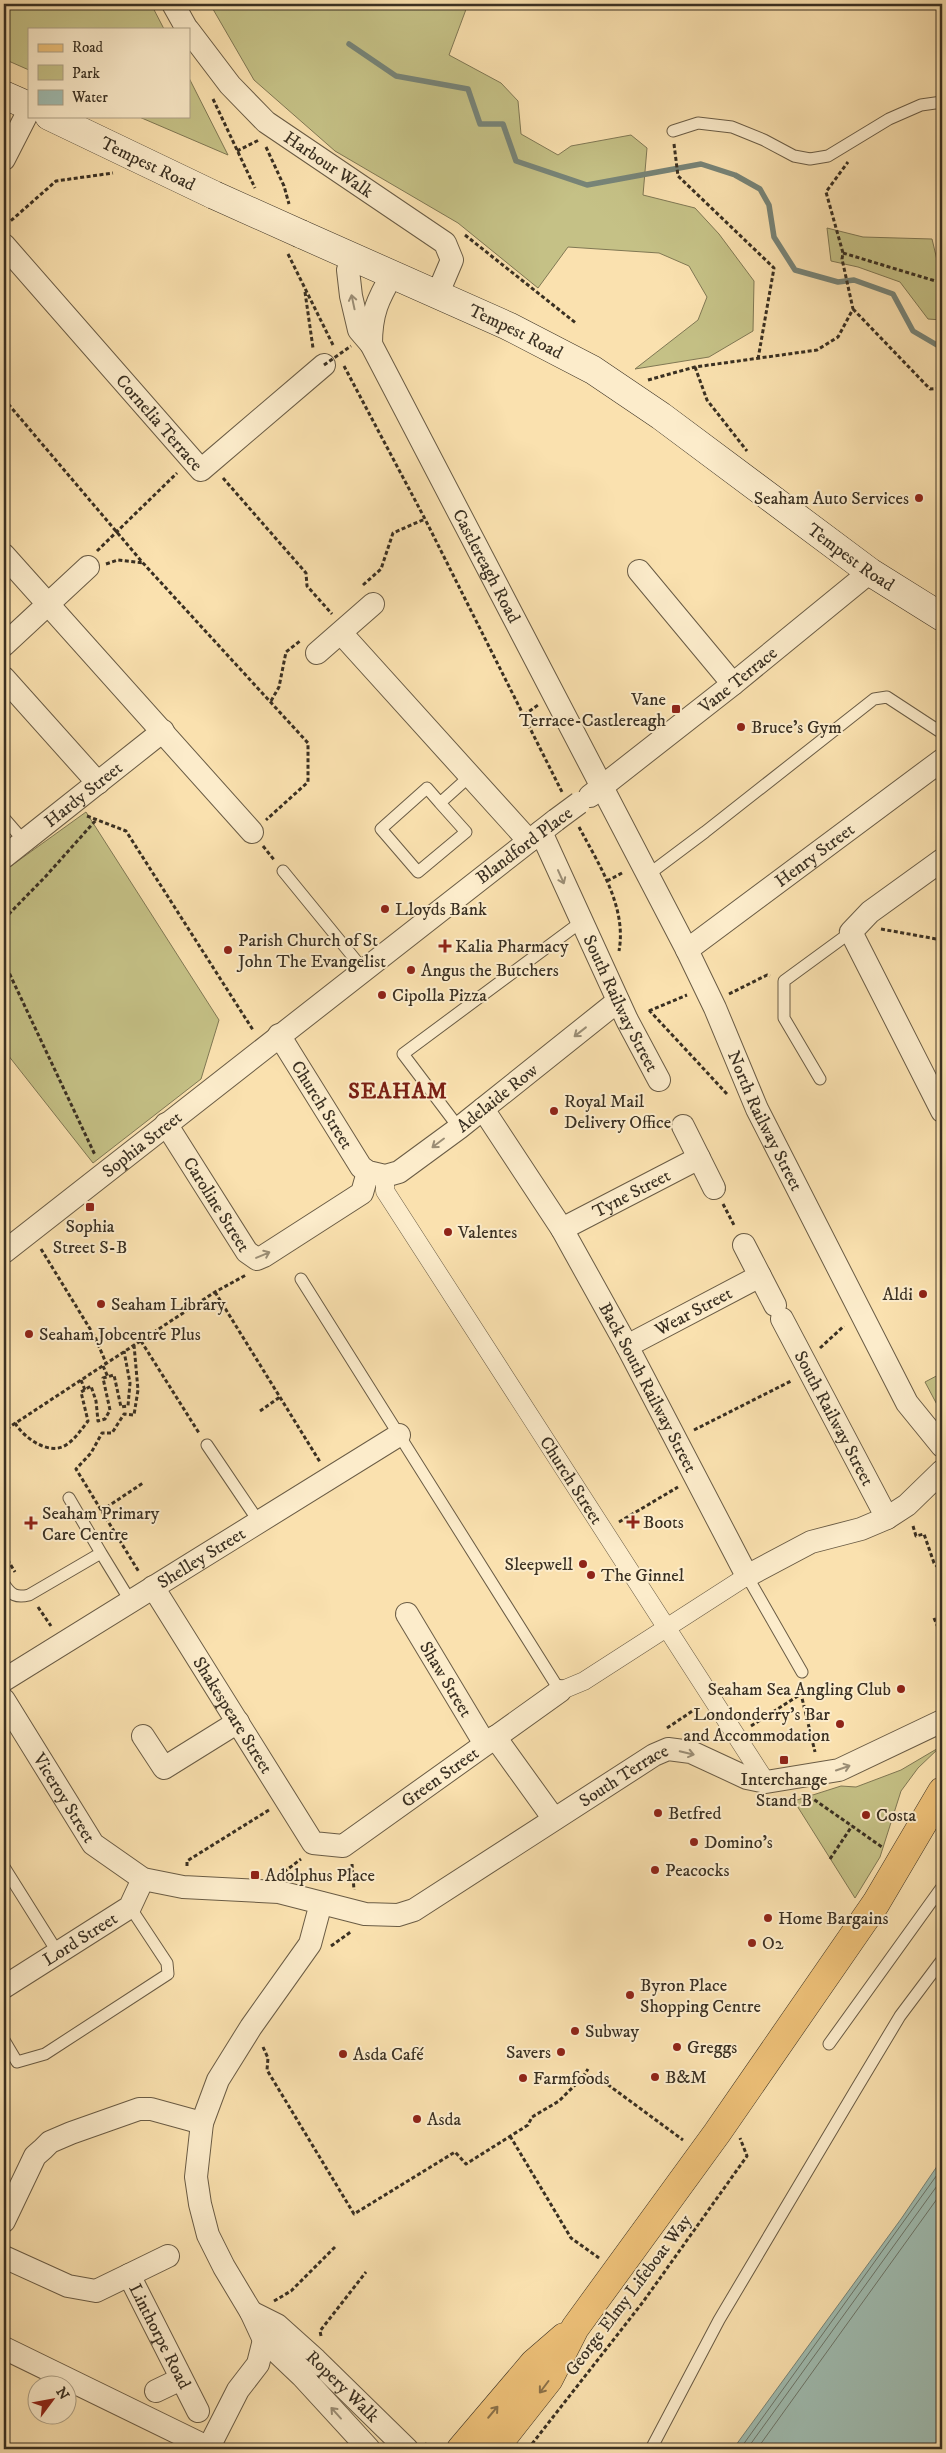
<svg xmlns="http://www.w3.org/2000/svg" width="946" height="2453" viewBox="0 0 946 2453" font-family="'IM FELL DW Pica',serif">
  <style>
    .green { fill: #c5c186; stroke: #807854 }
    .water { fill: #9fbcb1; stroke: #778478 }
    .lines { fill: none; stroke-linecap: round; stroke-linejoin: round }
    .shore { stroke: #6c766a; stroke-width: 1 }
    .stream { stroke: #778478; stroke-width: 5.5 }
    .service-casing { stroke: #6a5c45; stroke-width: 13 }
    .pedestrian-casing { stroke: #6a5c45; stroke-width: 19 }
    .minor-casing { stroke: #6a5c45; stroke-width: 24 }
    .secondary-casing { stroke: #3a3022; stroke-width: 29 }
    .primary-casing { stroke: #3a3022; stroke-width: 29 }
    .path { stroke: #3a3022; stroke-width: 3; stroke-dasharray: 4 2.5; stroke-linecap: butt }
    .service { stroke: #fceccb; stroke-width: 11 }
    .pedestrian { stroke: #fceccb; stroke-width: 18 }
    .minor { stroke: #fceccb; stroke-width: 22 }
    .secondary { stroke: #fceccb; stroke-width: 28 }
    .primary { stroke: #edc078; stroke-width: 28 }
    .minor-bridge-casing { stroke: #6a5c45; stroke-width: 24; stroke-linecap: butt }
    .secondary-bridge-casing { stroke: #3a3022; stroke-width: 29; stroke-linecap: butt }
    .path-bridge { stroke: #3a3022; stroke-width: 3; stroke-dasharray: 4 2.5; stroke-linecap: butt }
    .minor-bridge { stroke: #fceccb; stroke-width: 22 }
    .secondary-bridge { stroke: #fceccb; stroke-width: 28 }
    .oneway { stroke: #9b8e76 }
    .oneway2 { stroke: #8b7149 }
    .poi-dot { fill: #8f2418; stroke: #fceccb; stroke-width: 2 }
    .labels { text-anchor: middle; stroke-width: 4; stroke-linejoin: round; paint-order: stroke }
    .street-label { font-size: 18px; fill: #3a3022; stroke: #fceccb }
    .poi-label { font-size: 18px; fill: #3a3022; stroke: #fceccb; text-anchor: start }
    .district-label { font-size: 22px; font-weight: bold; letter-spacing: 1px; fill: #7a1f14; stroke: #fceccb }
  </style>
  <rect width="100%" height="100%" fill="#fae1af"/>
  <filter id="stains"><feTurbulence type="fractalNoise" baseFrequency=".004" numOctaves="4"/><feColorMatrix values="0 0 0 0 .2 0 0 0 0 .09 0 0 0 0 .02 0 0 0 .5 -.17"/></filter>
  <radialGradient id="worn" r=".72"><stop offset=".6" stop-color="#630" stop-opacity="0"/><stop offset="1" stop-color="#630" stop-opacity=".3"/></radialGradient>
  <path class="green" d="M4,4H151L164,29H29V70L4,59Z
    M210,4H468L449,55L501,83L518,101L521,134L558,155L571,146L631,135L647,148L643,195L695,208L719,234L754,281L753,331L709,357L635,369L698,320L707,297L689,266L659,253L568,247L538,288L458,223L335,151L254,80Z
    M189,78L228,155L137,116H189Z
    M827,228L863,237L932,239L942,281V320L928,319L900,282L858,267L831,261Z
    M86,812L219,1020L201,1079L93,1163L4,1050V871Z
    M942,1373V1414L925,1382Z
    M940,1747L918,1768L901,1791L880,1857L855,1898L794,1801L841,1786L856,1787L901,1770Z"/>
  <path class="water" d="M942,2159V2449H733L901,2219Z"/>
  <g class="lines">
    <path class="shore" d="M740,2449L942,2168
      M747,2449L942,2179
      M757,2449L942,2192"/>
    <path class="stream" d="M349,44L396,76L468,89L480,124H503L516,161L587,185L701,164L735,175L760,189L769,205L774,237L795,270L838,282L854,280L893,294L913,331L942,348"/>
    <g class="service-casing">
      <path id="service" d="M673,131L698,123L732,127L764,140L794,156L810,159L828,156L889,119L921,105L942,102
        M440,803L427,788L381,829L418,872L466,832L440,803L470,776
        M4,818L24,841
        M283,871L363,969
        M649,874L705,832L874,699L887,697L942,733
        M820,1079L784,1018V981L851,932
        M459,1128L403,1054L581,922
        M301,1279L560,1691
        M207,1445L259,1522
        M69,1498L101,1553
        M747,1576L802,1672
        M4,1584C11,1595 16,1598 29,1595L101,1553L131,1602
        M4,1867L58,1953
        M4,2040L17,2062L45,2054L168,1974L167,1963L130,1907
        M829,2044L942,1887
        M651,2449L719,2320L855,2091L900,2016L942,1960"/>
    </g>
    <g class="pedestrian-casing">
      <g id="pedestrian">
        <path id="s1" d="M385,1176V1191L766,1782"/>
        <path d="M560,1691L584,1681L747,1576"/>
      </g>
    </g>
    <g class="minor-casing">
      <g id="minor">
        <path d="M173,4L187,29"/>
        <path id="s2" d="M189,31L230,85L266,122L445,243L452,260L438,293"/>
        <path d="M4,159L29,110"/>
        <path id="s3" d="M4,245L201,470L324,365"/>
        <path id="s4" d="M354,256L348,270L351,296L359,330L371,344L687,950L715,1008L757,1109L907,1403L942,1446"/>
        <path d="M371,344C371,313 378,299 393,273"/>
        <path d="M4,555L252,832"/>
        <path d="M639,571L733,684"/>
        <path d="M341,633L529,841"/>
        <path d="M4,645L88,567"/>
        <path d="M317,653L373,604"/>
        <path d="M4,678L98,783"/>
        <path id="s5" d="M590,796L733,684L870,572"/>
        <path id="s6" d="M541,832L627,1020L659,1080"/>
        <path id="s7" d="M4,857L163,731"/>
        <path d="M942,860L870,912L851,932L942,1111"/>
        <path id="s8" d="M687,950L942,760"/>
        <path id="s9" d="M279,1035L361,1167L368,1172L385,1176L399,1172L459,1128L618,1001"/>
        <path id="s10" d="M483,1109L562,1229L627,1346L747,1576L811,1542L861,1529L887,1518L907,1505L942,1471"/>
        <path id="s11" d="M166,1124L247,1252L257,1259L264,1256L362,1193L368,1172"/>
        <path d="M683,1126L714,1188"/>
        <path id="s12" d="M562,1229L699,1158"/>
        <path d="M744,1245L775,1305"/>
        <path id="s13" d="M4,1252L556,820"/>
        <path id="s14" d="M782,1319L887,1518"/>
        <path id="s15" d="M627,1346L760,1276"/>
        <path id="s16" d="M153,1587L313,1843L343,1846L560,1691"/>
        <path id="s17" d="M407,1614L485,1744"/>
        <path id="s18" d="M4,1680L399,1435"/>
        <path id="s19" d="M4,1700L93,1844L143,1879L183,1887L279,1892L365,1914L398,1915L414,1910L654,1755L668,1749L691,1752L747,1778L766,1782L839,1770L942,1721"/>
        <path d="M143,1736L164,1768L238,1722"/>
        <path d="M495,1737L554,1819"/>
        <path d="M321,1903L310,1944L251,2027L218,2080L202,2123L196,2177L200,2204L208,2235L224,2267L251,2312L264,2340L302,2376L369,2449"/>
        <path id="s20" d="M4,1987L130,1907L143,1879"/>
        <path d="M4,2221L35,2156L43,2149L50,2142L71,2133L139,2109H151L202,2123"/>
        <path id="s21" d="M4,2257L68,2286L96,2291L129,2275L198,2411"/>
        <path d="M129,2275L168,2256"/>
        <path id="s22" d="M251,2312L277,2325L316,2360L407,2449"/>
        <path d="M4,2348L209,2448"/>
        <path d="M156,2391L181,2379"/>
        <path d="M208,2449L238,2390L258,2364L264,2340L272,2330"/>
      </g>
    </g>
    <g class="secondary-casing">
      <g id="secondary">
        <path d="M4,95L29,106"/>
        <path id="s23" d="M49,116L214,195"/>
        <path id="s24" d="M301,234L508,326L593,370L661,416L870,572L942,617"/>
      </g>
    </g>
    <g class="primary-casing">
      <path id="primary" d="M461,2449L534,2363L564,2337
        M494,2449L549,2379L575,2328L717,2133L876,1903L942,1791"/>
    </g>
    <path class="path" d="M213,99L255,188
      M674,144L678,176L774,268L758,359
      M266,147L284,186L289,204
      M237,151L259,140
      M6,225L56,181L113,173
      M465,235L577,324
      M843,253L942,283
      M288,254L334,347
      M305,292L313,348
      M853,309L930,389L942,388
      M344,366L425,519L562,792
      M695,367L707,400L747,451
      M648,380L695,367L817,350L838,337L853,309L842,259L843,253L826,192L848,162
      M4,399L143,563L308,743V782L266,820
      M223,478L306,573L307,586L332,614
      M97,551L177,473
      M106,564L118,560L143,563
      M363,585L381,569L393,533L425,519
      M271,701L279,687L286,652L300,641
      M524,715L538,705
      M87,816L126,831L253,1030
      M579,827C599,865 627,907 619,951
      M263,846L275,861
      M607,881L624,872
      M4,919L46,876L96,820
      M881,929L942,940
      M4,962L95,1155
      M729,994L767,975L770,976
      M649,1010L727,1094
      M649,1011L687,995
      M723,1204L735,1227
      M41,1249L95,1337L106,1363
      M215,1292L320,1462
      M141,1341L199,1433
      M134,1345L138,1390L134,1415L124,1414L112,1433H102L91,1453L76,1469L139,1572
      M820,1348L844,1326
      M103,1366L108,1377
      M81,1380L85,1390
      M260,1411L280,1397
      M4,1421L8,1428L215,1292L246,1275
      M15,1423C24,1438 49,1456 66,1445C75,1439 81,1430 88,1421L81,1392L91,1386L96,1401L98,1421L105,1419L110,1410L103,1378L114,1375L121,1407L128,1406L130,1383L124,1351
      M694,1430L791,1381
      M101,1511L143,1483
      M619,1522L678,1487
      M913,1526L916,1536L924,1534L934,1563L942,1572
      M4,1554L15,1572
      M38,1607L51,1626
      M934,1618L942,1637
      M801,1686V1694L815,1752
      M751,1726L801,1694
      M667,1728L697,1708
      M809,1796L882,1847
      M830,1859L852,1826
      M352,1864L354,1890
      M187,1866V1861L269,1810
      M284,1872L301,1859
      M331,1946L352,1931
      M263,2047L268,2058L267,2070L354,2214L455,2152L466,2164L528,2125L532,2117L559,2101L583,2077L607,2084L683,2140
      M583,2077L588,2069
      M510,2136L571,2238L599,2258
      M274,2301L291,2291L335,2247
      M321,2336L320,2331L366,2272
      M425,2444L433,2447L438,2445
      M528,2449L643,2302L747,2156L740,2138"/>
    <use href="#service" class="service"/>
    <use href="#pedestrian" class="pedestrian"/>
    <use href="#minor" class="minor"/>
    <use href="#secondary" class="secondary"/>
    <use href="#primary" class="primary"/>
    <g class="minor-bridge-casing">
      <path id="minor-bridge" d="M556,820L579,803"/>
    </g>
    <g class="secondary-bridge-casing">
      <path id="secondary-bridge" d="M214,195L301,234"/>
    </g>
    <path class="path-bridge" d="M324,365L351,346"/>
    <use href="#minor-bridge" class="minor-bridge"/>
    <use href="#secondary-bridge" class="secondary-bridge"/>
  </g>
  <defs><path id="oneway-shaft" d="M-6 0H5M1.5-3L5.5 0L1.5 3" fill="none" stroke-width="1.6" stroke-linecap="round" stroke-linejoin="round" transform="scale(1.25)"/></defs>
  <g class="oneway">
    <use href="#oneway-shaft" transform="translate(353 302) rotate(-102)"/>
    <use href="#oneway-shaft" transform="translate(561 877) rotate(66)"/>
    <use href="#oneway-shaft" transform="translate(580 1032) rotate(142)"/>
    <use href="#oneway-shaft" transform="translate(438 1143) rotate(143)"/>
    <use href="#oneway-shaft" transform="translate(263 1255) rotate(-23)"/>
    <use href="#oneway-shaft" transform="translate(687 1753) rotate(13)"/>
    <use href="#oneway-shaft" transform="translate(843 1768) rotate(-19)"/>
    <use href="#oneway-shaft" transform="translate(336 2413) rotate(-132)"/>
  </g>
  <g class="oneway2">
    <use href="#oneway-shaft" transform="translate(544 2387) rotate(127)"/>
    <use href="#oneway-shaft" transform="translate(493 2412) rotate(-50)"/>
  </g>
  <g class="poi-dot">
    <circle cx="919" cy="498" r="5"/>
    <rect x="671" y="704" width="10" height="10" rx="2.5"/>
    <circle cx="741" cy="727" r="5"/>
    <circle cx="385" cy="909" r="5"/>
    <path d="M442.5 938.5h5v5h5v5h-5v5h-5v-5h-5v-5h5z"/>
    <circle cx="228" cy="950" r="5"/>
    <circle cx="411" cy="970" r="5"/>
    <circle cx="382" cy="995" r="5"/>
    <circle cx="554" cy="1111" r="5"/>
    <rect x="85" y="1202" width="10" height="10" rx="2.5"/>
    <circle cx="448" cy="1232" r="5"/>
    <circle cx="923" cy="1294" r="5"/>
    <circle cx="101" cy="1304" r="5"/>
    <circle cx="29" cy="1334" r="5"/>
    <path d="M630.5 1514.5h5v5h5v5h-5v5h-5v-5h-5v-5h5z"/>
    <path d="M28.5 1515.5h5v5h5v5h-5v5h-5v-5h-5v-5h5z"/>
    <circle cx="583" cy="1564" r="5"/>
    <circle cx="591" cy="1575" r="5"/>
    <circle cx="901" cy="1689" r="5"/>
    <circle cx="840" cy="1724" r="5"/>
    <rect x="779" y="1755" width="10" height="10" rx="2.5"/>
    <circle cx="658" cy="1813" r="5"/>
    <circle cx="866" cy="1815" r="5"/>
    <circle cx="694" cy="1842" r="5"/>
    <circle cx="655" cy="1870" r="5"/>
    <rect x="250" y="1870" width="10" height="10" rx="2.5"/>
    <circle cx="768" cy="1918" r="5"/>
    <circle cx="752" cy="1943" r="5"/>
    <circle cx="630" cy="1995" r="5"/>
    <circle cx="575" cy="2031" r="5"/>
    <circle cx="677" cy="2047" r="5"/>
    <circle cx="561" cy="2052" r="5"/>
    <circle cx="343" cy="2054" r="5"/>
    <circle cx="655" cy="2077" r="5"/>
    <circle cx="523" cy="2078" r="5"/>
    <circle cx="417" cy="2119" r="5"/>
  </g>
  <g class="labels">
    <g class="street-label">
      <text dy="6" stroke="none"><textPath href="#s23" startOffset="110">Tempest Road</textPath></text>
      <text dy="6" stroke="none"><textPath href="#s2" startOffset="195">Harbour Walk</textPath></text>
      <text dy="6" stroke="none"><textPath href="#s24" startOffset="236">Tempest Road</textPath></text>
      <text dy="6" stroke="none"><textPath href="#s3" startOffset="236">Cornelia Terrace</textPath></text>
      <text dy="6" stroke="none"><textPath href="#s24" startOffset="641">Tempest Road</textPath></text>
      <text dy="6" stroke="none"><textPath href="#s4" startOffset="345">Castlereagh Road</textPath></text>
      <text dy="6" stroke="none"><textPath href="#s5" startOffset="188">Vane Terrace</textPath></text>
      <text dy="6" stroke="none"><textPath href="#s7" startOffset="101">Hardy Street</textPath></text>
      <text transform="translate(524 845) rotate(-37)" y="6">Blandford Place</text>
      <text dy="6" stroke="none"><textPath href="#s8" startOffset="159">Henry Street</textPath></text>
      <text dy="6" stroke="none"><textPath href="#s6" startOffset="189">South Railway Street</textPath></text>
      <text dy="6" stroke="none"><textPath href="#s9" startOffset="319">Adelaide Row</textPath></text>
      <text dy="6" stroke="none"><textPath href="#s9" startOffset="82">Church Street</textPath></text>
      <text dy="6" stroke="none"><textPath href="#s4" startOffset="966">North Railway Street</textPath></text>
      <text dy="6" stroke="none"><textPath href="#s13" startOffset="175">Sophia Street</textPath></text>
      <text dy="6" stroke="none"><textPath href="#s12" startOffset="78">Tyne Street</textPath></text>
      <text dy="6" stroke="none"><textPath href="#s11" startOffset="95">Caroline Street</textPath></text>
      <text dy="6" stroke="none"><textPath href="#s15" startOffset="75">Wear Street</textPath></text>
      <text dy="6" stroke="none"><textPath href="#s10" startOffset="324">Back South Railway Street</textPath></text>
      <text dy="6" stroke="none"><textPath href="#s14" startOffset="112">South Railway Street</textPath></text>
      <text dy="6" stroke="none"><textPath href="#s1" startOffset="359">Church Street</textPath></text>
      <text dy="6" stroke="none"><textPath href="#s18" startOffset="232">Shelley Street</textPath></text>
      <text dy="6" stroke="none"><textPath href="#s17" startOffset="76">Shaw Street</textPath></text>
      <text dy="6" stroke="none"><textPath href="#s16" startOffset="151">Shakespeare Street</textPath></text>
      <text dy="6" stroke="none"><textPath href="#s16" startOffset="451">Green Street</textPath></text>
      <text dy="6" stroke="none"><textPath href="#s19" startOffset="755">South Terrace</textPath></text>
      <text dy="6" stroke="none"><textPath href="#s19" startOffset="115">Viceroy Street</textPath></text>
      <text dy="6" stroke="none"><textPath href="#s20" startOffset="90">Lord Street</textPath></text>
      <text transform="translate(628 2295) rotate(-53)" y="6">George Elmy Lifeboat Way</text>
      <text dy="6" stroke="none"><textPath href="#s21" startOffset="204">Linthorpe Road</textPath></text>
      <text dy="6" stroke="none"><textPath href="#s22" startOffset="119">Ropery Walk</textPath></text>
    </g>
    <g class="poi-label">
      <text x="909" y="504" text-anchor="end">Seaham Auto Services</text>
      <text x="666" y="705" text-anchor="end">Vane<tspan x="666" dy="21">Terrace-Castlereagh</tspan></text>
      <text x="751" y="733">Bruce's Gym</text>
      <text x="395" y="915">Lloyds Bank</text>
      <text x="238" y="946">Parish Church of St<tspan x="238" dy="21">John The Evangelist</tspan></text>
      <text x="455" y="952">Kalia Pharmacy</text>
      <text x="421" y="976">Angus the Butchers</text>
      <text x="392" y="1001">Cipolla Pizza</text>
      <text x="564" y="1107">Royal Mail<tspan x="564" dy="21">Delivery Office</tspan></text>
      <text x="90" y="1232" text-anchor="middle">Sophia<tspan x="90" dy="21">Street S-B</tspan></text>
      <text x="458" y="1238">Valentes</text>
      <text x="913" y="1300" text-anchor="end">Aldi</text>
      <text x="111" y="1310">Seaham Library</text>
      <text x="39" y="1340">Seaham Jobcentre Plus</text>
      <text x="42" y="1519">Seaham Primary<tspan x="42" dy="21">Care Centre</tspan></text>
      <text x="643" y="1528">Boots</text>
      <text x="573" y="1570" text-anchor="end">Sleepwell</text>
      <text x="601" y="1581">The Ginnel</text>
      <text x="891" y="1695" text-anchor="end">Seaham Sea Angling Club</text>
      <text x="830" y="1720" text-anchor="end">Londonderry's Bar<tspan x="830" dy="21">and Accommodation</tspan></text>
      <text x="784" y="1785" text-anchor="middle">Interchange<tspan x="784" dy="21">Stand B</tspan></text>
      <text x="668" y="1819">Betfred</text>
      <text x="876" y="1821">Costa</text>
      <text x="704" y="1848">Domino's</text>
      <text x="665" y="1876">Peacocks</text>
      <text x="265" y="1881">Adolphus Place</text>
      <text x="778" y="1924">Home Bargains</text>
      <text x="762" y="1949">O2</text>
      <text x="640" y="1991">Byron Place<tspan x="640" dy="21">Shopping Centre</tspan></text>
      <text x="585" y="2037">Subway</text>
      <text x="687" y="2053">Greggs</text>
      <text x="551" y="2058" text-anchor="end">Savers</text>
      <text x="353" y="2060">Asda Café</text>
      <text x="665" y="2083">B&amp;M</text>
      <text x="533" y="2084">Farmfoods</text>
      <text x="427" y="2125">Asda</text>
    </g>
    <g class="district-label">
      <text x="398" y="1098">SEAHAM</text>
    </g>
  </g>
  <rect width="946" height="2453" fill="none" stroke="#fae1af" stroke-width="20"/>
  <rect x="5" y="5" width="936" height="2443" fill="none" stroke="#3a3022" stroke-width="2.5"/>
  <rect x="10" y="10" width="926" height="2433" fill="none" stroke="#3a3022"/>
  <rect x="28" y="28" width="162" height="90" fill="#fceccb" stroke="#aea187"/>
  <rect x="38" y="44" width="25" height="8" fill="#edc078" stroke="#aea187"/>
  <text x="72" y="52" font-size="15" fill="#3a3022">Road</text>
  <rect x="38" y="65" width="25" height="15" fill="#c5c186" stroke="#aea187"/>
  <text x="72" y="78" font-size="15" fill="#3a3022">Park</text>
  <rect x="38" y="90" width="25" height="15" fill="#9fbcb1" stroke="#aea187"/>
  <text x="72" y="102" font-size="15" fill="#3a3022">Water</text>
  <g transform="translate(52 2400) rotate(58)"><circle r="24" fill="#fceccb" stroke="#aea187"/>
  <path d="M0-4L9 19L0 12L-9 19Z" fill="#8f2418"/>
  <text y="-8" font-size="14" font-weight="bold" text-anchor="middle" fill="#3a3022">N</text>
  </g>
  <rect width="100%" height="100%" filter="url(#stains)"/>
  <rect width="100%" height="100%" fill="url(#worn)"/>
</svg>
